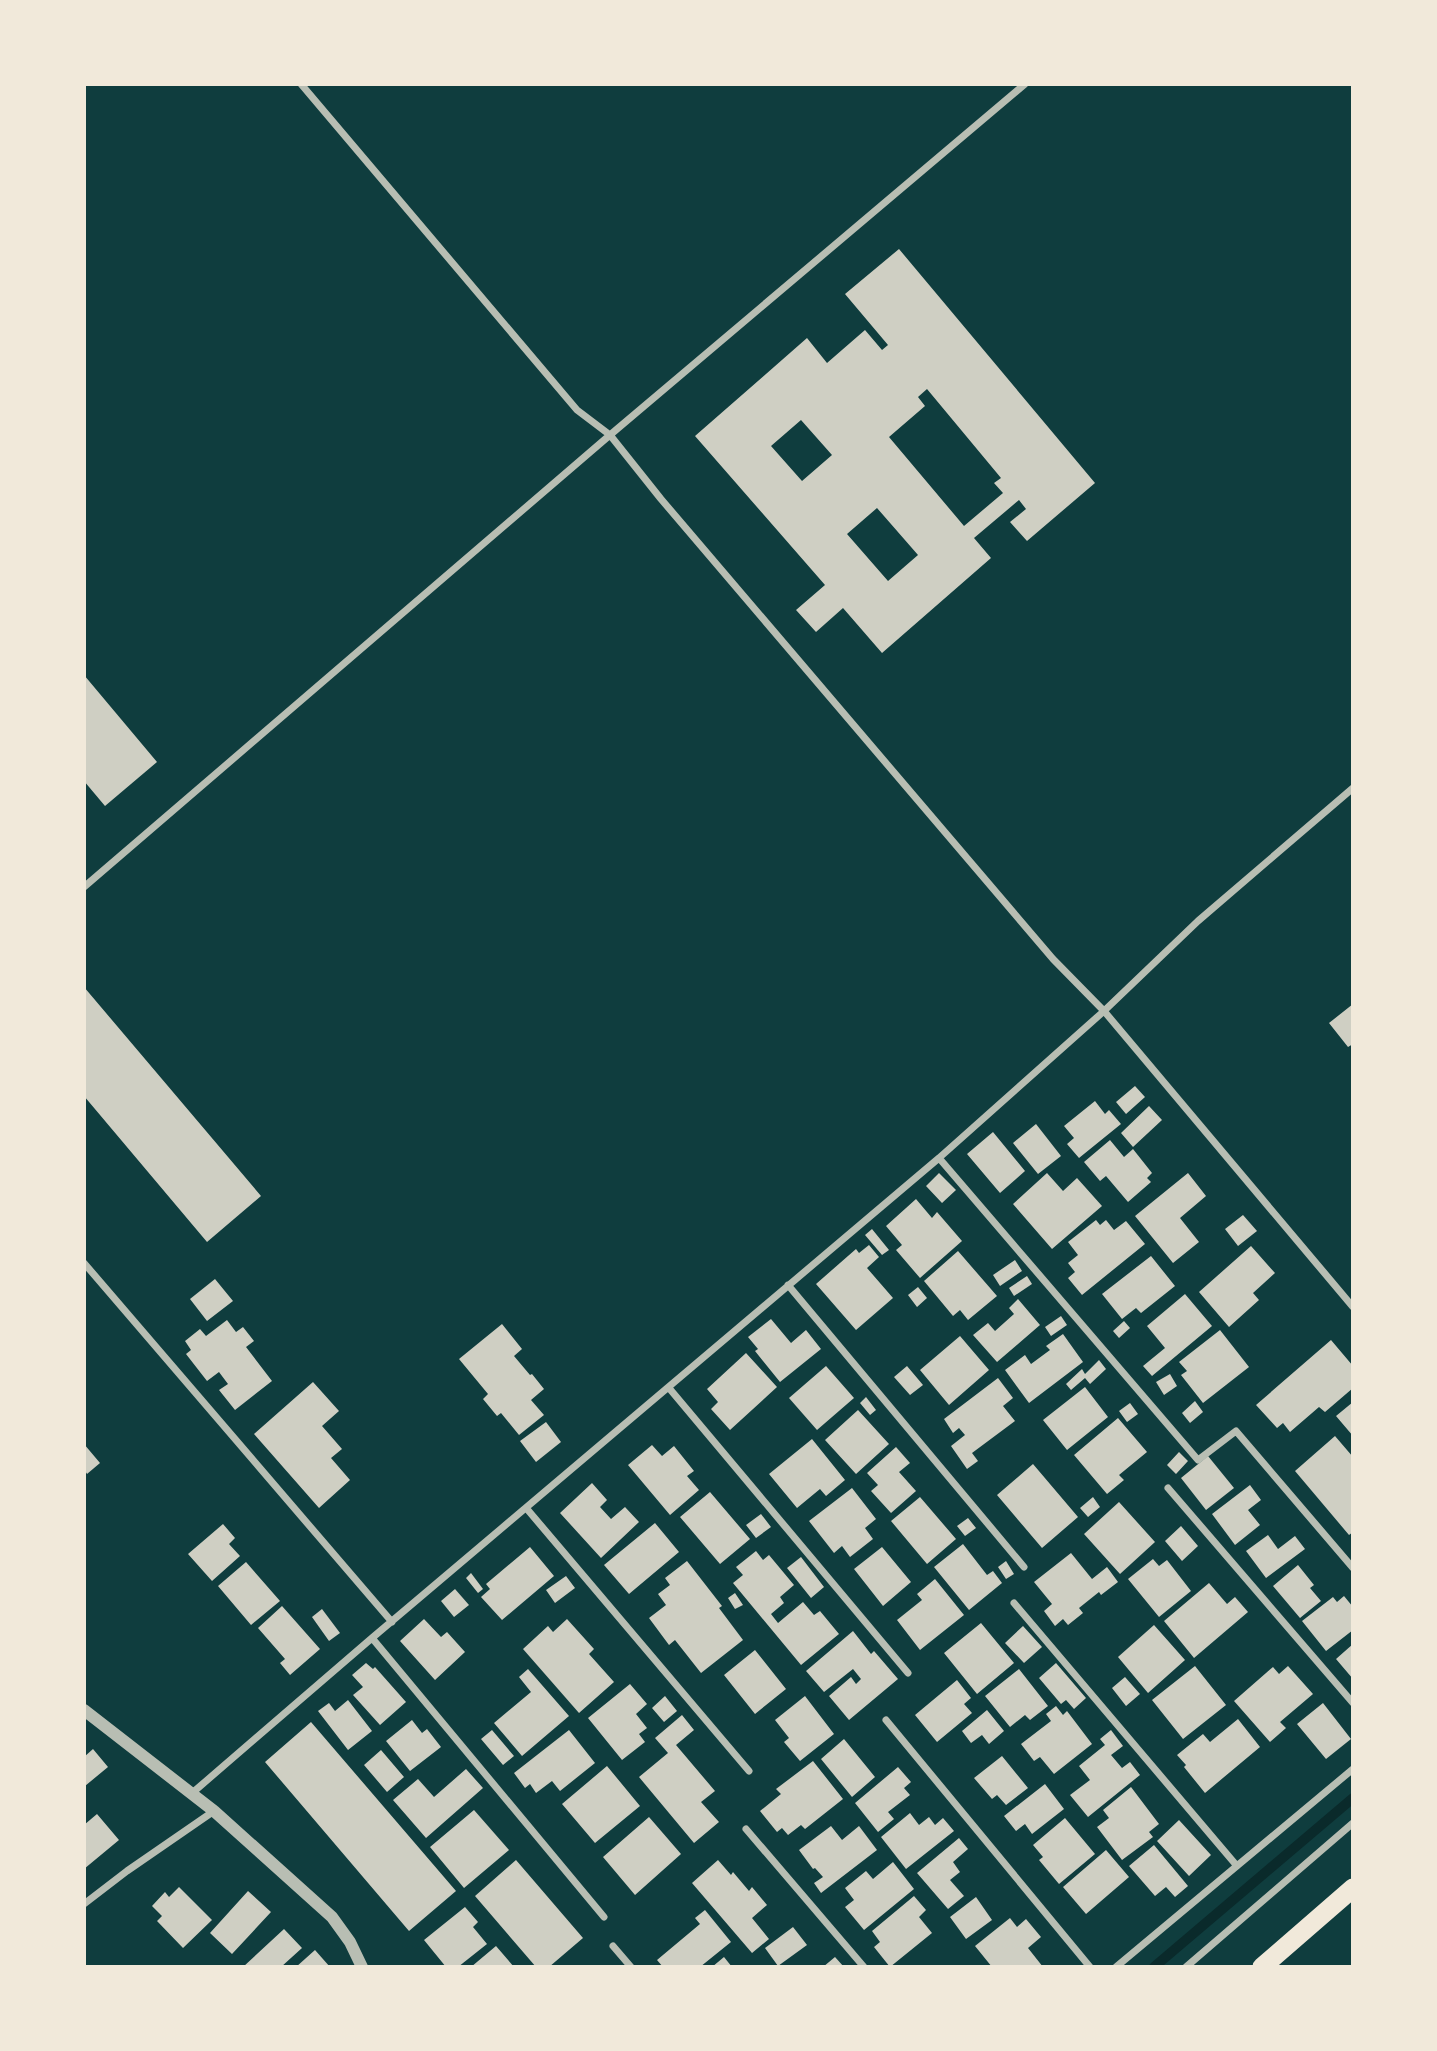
<svg xmlns="http://www.w3.org/2000/svg" width="1437" height="2051" viewBox="0 0 1437 2051" font-family="'Space Grotesk',sans-serif">
  <style>
    .lines { fill: none; stroke-linecap: round; stroke-linejoin: round }
    .stream { stroke: #0a2a2b; stroke-width: 10 }
    .building { fill: #cfcfc3; fill-rule: evenodd }
    .minor { stroke: #b8beb3; stroke-width: 7 }
    .tertiary { stroke: #b8beb3; stroke-width: 12 }
    .trunk { stroke: #f1e9da; stroke-width: 19 }
  </style>
  <rect width="100%" height="100%" fill="#0f3d3e"/>
  <g class="lines">
    <path class="stream" d="M1154,1967L1353,1798"/>
  </g>
  <path class="building" d="M899,249L1095,483L1027,541L1010,522L1026,509L1019,500L974,538L991,558L882,653L843,608L816,632L796,610L825,585L695,436L807,338L827,363L865,330L882,350L888,345L845,294ZM927,389L1001,478L994,483L1003,493L964,526L889,437L925,406L918,397ZM801,420L832,455L802,481L771,446ZM877,508L918,555L888,581L847,534Z
    M84,675L157,762L105,806L84,781Z
    M84,987L261,1196L207,1242L84,1096Z
    M1353,1004V1044L1348,1047L1329,1023Z
    M1135,1086L1145,1097L1126,1114L1116,1102Z
    M1095,1101L1105,1114L1109,1110L1121,1124L1079,1158L1067,1144L1074,1138L1064,1126Z
    M1149,1106L1162,1120L1133,1147L1121,1133Z
    M1036,1124L1061,1156L1038,1174L1013,1143Z
    M993,1132L1025,1171L1000,1193L967,1154Z
    M1110,1140L1124,1157L1133,1149L1152,1173L1147,1178L1151,1182L1128,1202L1106,1176L1100,1181L1084,1162Z
    M939,1173L956,1190L942,1203L926,1186Z
    M1047,1173L1063,1191L1077,1178L1102,1206L1052,1249L1013,1204Z
    M1188,1173L1206,1196L1180,1218L1199,1242L1173,1263L1135,1216Z
    M916,1199L932,1218L937,1212L962,1241L920,1278L896,1250L902,1245L886,1226Z
    M1243,1215L1257,1231L1238,1246L1225,1229Z
    M1096,1220L1100,1225L1106,1220L1114,1230L1126,1221L1145,1244L1082,1295L1068,1278L1075,1272L1068,1263L1078,1255L1068,1242Z
    M872,1229L889,1250L882,1255L865,1235Z
    M869,1245L879,1257L867,1268L893,1298L856,1330L816,1284L856,1249L859,1253Z
    M1251,1246L1275,1273L1253,1293L1259,1300L1229,1327L1199,1292Z
    M958,1251L997,1296L968,1320L960,1310L953,1316L924,1281Z
    M1151,1256L1175,1286L1141,1313L1136,1308L1122,1319L1102,1294Z
    M1015,1260L1022,1271L1000,1286L993,1275Z
    M1027,1276L1032,1284L1014,1296L1009,1288Z
    M215,1279L233,1301L207,1321L190,1299Z
    M918,1287L927,1298L917,1307L908,1295Z
    M1185,1294L1212,1326L1152,1376L1143,1366L1165,1348L1147,1326Z
    M1018,1299L1040,1325L997,1362L973,1335L988,1323L995,1331L1014,1314L1009,1308Z
    M1061,1316L1067,1325L1051,1336L1045,1327Z
    M771,1319L791,1343L806,1330L821,1349L780,1382L755,1351L758,1349L748,1337Z
    M227,1320L236,1332L243,1327L254,1341L246,1347L272,1381L235,1410L219,1390L228,1384L219,1372L207,1381L186,1354L191,1350L185,1341L200,1329L206,1336Z
    M1124,1321L1130,1328L1119,1338L1113,1331Z
    M502,1324L522,1349L514,1356L530,1375L532,1374L544,1389L531,1400L544,1415L519,1435L501,1413L497,1416L483,1399L488,1394L459,1359Z
    M1220,1330L1249,1367L1203,1403L1181,1375L1187,1371L1179,1362Z
    M1063,1334L1083,1362L1029,1403L1005,1370L1025,1355L1031,1364L1050,1350L1046,1346Z
    M960,1336L989,1370L949,1405L920,1370Z
    M1331,1340L1353,1366V1388L1325,1412L1319,1407L1290,1432L1283,1423L1277,1428L1256,1405Z
    M746,1353L777,1387L730,1430L711,1409L718,1402L707,1389Z
    M1099,1360L1106,1369L1090,1384L1085,1378L1071,1390L1066,1384L1082,1369L1085,1374Z
    M826,1366L854,1398L817,1430L789,1398Z
    M907,1366L923,1385L910,1395L894,1377Z
    M1170,1374L1177,1386L1164,1395L1156,1382Z
    M998,1378L1013,1398L1003,1406L1015,1421L972,1453L978,1461L967,1469L951,1446L965,1435L959,1428L953,1433L944,1419Z
    M313,1382L339,1411L322,1426L342,1449L331,1458L350,1480L319,1508L254,1434Z
    M1085,1387L1108,1417L1067,1450L1043,1420Z
    M866,1397L876,1410L870,1415L860,1403Z
    M1195,1401L1203,1412L1190,1423L1182,1413Z
    M1353,1402V1436L1336,1416Z
    M1130,1403L1138,1414L1127,1422L1119,1411Z
    M858,1410L889,1444L856,1474L825,1440Z
    M1118,1418L1147,1452L1119,1475L1124,1480L1107,1494L1074,1455Z
    M546,1422L561,1442L536,1462L520,1441Z
    M1335,1436L1353,1457V1532L1349,1535L1295,1471Z
    M812,1439L845,1480L826,1496L820,1489L797,1508L769,1474Z
    M84,1444L100,1463L87,1474L84,1469Z
    M652,1445L662,1456L674,1446L694,1471L687,1476L699,1490L670,1515L628,1465Z
    M896,1447L910,1463L899,1472L916,1491L891,1513L871,1491L878,1485L867,1473Z
    M1179,1452L1188,1461L1176,1474L1167,1465Z
    M1208,1456L1234,1488L1206,1510L1181,1478Z
    M1033,1464L1078,1517L1042,1548L997,1495Z
    M592,1483L607,1500L600,1507L611,1519L625,1507L639,1522L601,1558L560,1513Z
    M1250,1485L1261,1500L1248,1510L1260,1525L1235,1545L1212,1514Z
    M852,1488L876,1519L865,1528L873,1539L850,1557L842,1546L834,1553L809,1521Z
    M710,1492L750,1539L720,1564L680,1517Z
    M920,1497L956,1539L927,1564L891,1521Z
    M1093,1497L1100,1507L1088,1517L1080,1508Z
    M1119,1502L1155,1542L1120,1574L1084,1534Z
    M761,1514L771,1527L756,1538L746,1525Z
    M968,1518L976,1528L965,1536L957,1526Z
    M655,1523L679,1552L629,1594L604,1565Z
    M223,1524L235,1538L229,1544L240,1556L212,1581L188,1554Z
    M1181,1526L1198,1546L1182,1561L1165,1541Z
    M1268,1535L1278,1549L1295,1536L1305,1549L1266,1578L1246,1551Z
    M963,1544L987,1575L993,1571L1002,1583L969,1610L934,1567Z
    M530,1547L554,1576L502,1620L481,1597L490,1589L486,1584Z
    M882,1547L911,1582L883,1606L854,1569Z
    M756,1551L763,1560L769,1555L794,1585L780,1597L784,1603L771,1614L778,1623L803,1602L814,1615L820,1611L839,1634L801,1665L733,1583L743,1575L736,1567Z
    M1071,1553L1092,1579L1107,1567L1118,1582L1101,1595L1099,1592L1079,1608L1083,1613L1068,1625L1063,1619L1055,1626L1044,1611L1052,1604L1034,1582Z
    M801,1557L824,1587L811,1598L787,1568Z
    M1153,1559L1159,1566L1167,1560L1191,1591L1159,1617L1128,1579Z
    M687,1561L722,1606L719,1608L743,1640L701,1673L675,1640L669,1645L649,1618L666,1605L658,1594L670,1585L665,1578Z
    M1006,1561L1014,1574L1006,1579L998,1567Z
    M246,1562L280,1601L251,1625L218,1586Z
    M1298,1565L1314,1585L1310,1588L1321,1601L1300,1618L1273,1586Z
    M471,1573L483,1589L478,1593L466,1578Z
    M566,1576L575,1588L555,1603L546,1590Z
    M935,1579L964,1615L920,1650L897,1620L922,1600L917,1594Z
    M1209,1583L1227,1604L1235,1597L1248,1612L1194,1658L1164,1621Z
    M455,1589L469,1605L454,1617L441,1601Z
    M735,1593L743,1605L735,1609L728,1598Z
    M1344,1596L1353,1607V1630L1326,1651L1302,1621L1333,1597L1337,1602Z
    M282,1606L320,1649L290,1675L280,1663L285,1659L258,1628Z
    M322,1609L340,1633L329,1641L312,1617Z
    M424,1619L441,1637L447,1632L465,1652L435,1680L400,1641Z
    M567,1619L594,1649L589,1654L614,1682L579,1713L523,1649L548,1626L553,1632Z
    M981,1623L1014,1663L977,1694L944,1653Z
    M1154,1625L1185,1660L1148,1693L1118,1657Z
    M1023,1626L1042,1647L1024,1663L1005,1643Z
    M853,1631L871,1654L874,1651L898,1679L849,1720L829,1696L851,1677L856,1684L861,1679L853,1669L824,1692L806,1671Z
    M1353,1644V1679L1336,1659Z
    M755,1650L786,1689L755,1714L724,1675Z
    M366,1663L373,1669L375,1667L406,1702L380,1725L353,1695L363,1687L352,1675Z
    M1056,1663L1086,1698L1074,1709L1066,1700L1061,1704L1039,1678Z
    M1195,1666L1226,1705L1183,1739L1152,1700Z
    M1288,1666L1313,1694L1280,1722L1286,1728L1270,1742L1234,1701L1273,1667L1279,1674Z
    M528,1669L569,1716L522,1756L494,1723L531,1692L519,1677Z
    M1019,1669L1048,1706L1030,1720L1025,1715L1010,1727L985,1696Z
    M1125,1677L1140,1694L1126,1706L1112,1688Z
    M957,1680L971,1698L964,1704L972,1713L937,1742L915,1715Z
    M630,1684L647,1704L636,1714L647,1728L639,1734L645,1742L622,1760L588,1718Z
    M665,1696L677,1711L664,1722L652,1708Z
    M805,1696L834,1734L800,1761L784,1742L789,1738L775,1720Z
    M348,1700L372,1731L348,1750L318,1711L329,1703L335,1711Z
    M1323,1703L1351,1739L1326,1759L1297,1724Z
    M1056,1706L1063,1715L1067,1711L1092,1744L1054,1774L1040,1757L1034,1761L1021,1744L1051,1721L1046,1714Z
    M987,1710L1004,1731L989,1744L982,1735L971,1743L962,1731Z
    M682,1715L694,1730L676,1745L715,1791L701,1802L719,1822L694,1843L639,1777L668,1753L655,1738Z
    M1238,1719L1260,1747L1205,1793L1184,1767L1186,1765L1177,1755L1203,1734L1210,1742Z
    M412,1720L422,1733L427,1729L441,1747L410,1771L386,1741Z
    M311,1722L456,1891L409,1931L265,1762Z
    M492,1730L514,1756L503,1765L481,1739Z
    M569,1730L595,1763L560,1791L552,1781L536,1793L530,1784L525,1788L514,1773Z
    M1111,1730L1123,1746L1111,1755L1122,1768L1130,1762L1140,1775L1088,1817L1070,1795L1090,1780L1079,1766L1105,1745L1100,1739Z
    M844,1739L875,1777L852,1797L821,1759Z
    M93,1749L108,1767L85,1786L84,1757Z
    M381,1750L404,1777L387,1792L364,1765Z
    M1002,1756L1028,1788L1006,1805L997,1795L992,1799L974,1778Z
    M813,1761L843,1799L805,1829L801,1825L788,1835L782,1828L777,1832L760,1811L781,1794L776,1789Z
    M607,1766L640,1806L595,1843L562,1804Z
    M898,1767L911,1782L904,1788L910,1795L888,1812L894,1819L878,1832L855,1803Z
    M466,1769L483,1788L426,1838L393,1800L418,1779L434,1797Z
    M1045,1784L1064,1809L1032,1834L1025,1824L1016,1831L1004,1816Z
    M1131,1787L1159,1824L1149,1832L1153,1837L1122,1860L1097,1827L1109,1818L1103,1810Z
    M474,1810L509,1850L464,1888L430,1847Z
    M910,1813L919,1825L929,1817L935,1825L943,1818L954,1831L906,1869L881,1837Z
    M97,1814L119,1840L84,1869V1825Z
    M649,1817L681,1854L635,1895L603,1857Z
    M1065,1818L1095,1854L1059,1884L1039,1860L1043,1857L1033,1845Z
    M1179,1820L1211,1855L1189,1876L1157,1841Z
    M831,1826L842,1840L859,1826L877,1850L821,1893L814,1883L823,1877L815,1868L813,1869L799,1850Z
    M959,1838L968,1849L953,1862L960,1872L950,1880L964,1896L948,1909L917,1873Z
    M1154,1845L1188,1886L1175,1897L1166,1887L1155,1896L1129,1866Z
    M1106,1850L1129,1877L1086,1914L1063,1887Z
    M516,1860L583,1938L549,1967H536L475,1896Z
    M718,1860L731,1875L733,1872L749,1891L752,1887L767,1905L752,1918L769,1939L752,1953L692,1883Z
    M893,1862L914,1889L864,1930L845,1907L854,1900L845,1888L866,1871L873,1879Z
    M179,1887L212,1920L183,1948L157,1921L162,1916L152,1906L165,1892L169,1897Z
    M248,1891L271,1912L232,1954L210,1933Z
    M914,1896L926,1910L919,1917L932,1933L890,1967L874,1947L880,1942L872,1931Z
    M976,1897L992,1920L966,1939L950,1917Z
    M465,1907L478,1922L473,1927L487,1944L458,1967H446L424,1940Z
    M705,1910L731,1942L700,1967H663L657,1960L700,1924L695,1918Z
    M1010,1918L1017,1927L1026,1919L1041,1937L1028,1948L1043,1967H992L975,1946Z
    M793,1927L807,1945L778,1966L765,1948Z
    M284,1929L302,1948L281,1967H243Z
    M496,1946L514,1967H471Z
    M315,1950L330,1967H296Z
    M724,1957L732,1967H712Z
    M835,1957L844,1967H823Z"/>
  <g class="lines">
    <path class="minor" d="M301,84L577,410L610,435L661,499L1053,959L1104,1011L1353,1307
      M84,887L610,435L1025,84
      M939,1158L1198,1460L1236,1431L1353,1568
      M84,1263L392,1622
      M788,1285L1024,1567
      M669,1388L908,1673
      M1168,1488L1353,1703
      M527,1509L749,1771
      M1014,1603L1237,1866
      M372,1638L604,1917
      M886,1720L1090,1967
      M191,1794L372,1638L939,1158L1104,1011L1198,921L1353,788
      M746,1829L864,1967
      M84,1904L127,1871L214,1811
      M613,1946L631,1967
      M1116,1967L1353,1769
      M1186,1967L1353,1823"/>
    <path class="tertiary" d="M84,1710L214,1811L332,1917L350,1942L362,1967"/>
    <path class="trunk" d="M1262,1967L1353,1888"/>
  </g>
  <rect width="1437" height="2051" fill="none" stroke="#f1e9da" stroke-width="172"/>
</svg>
